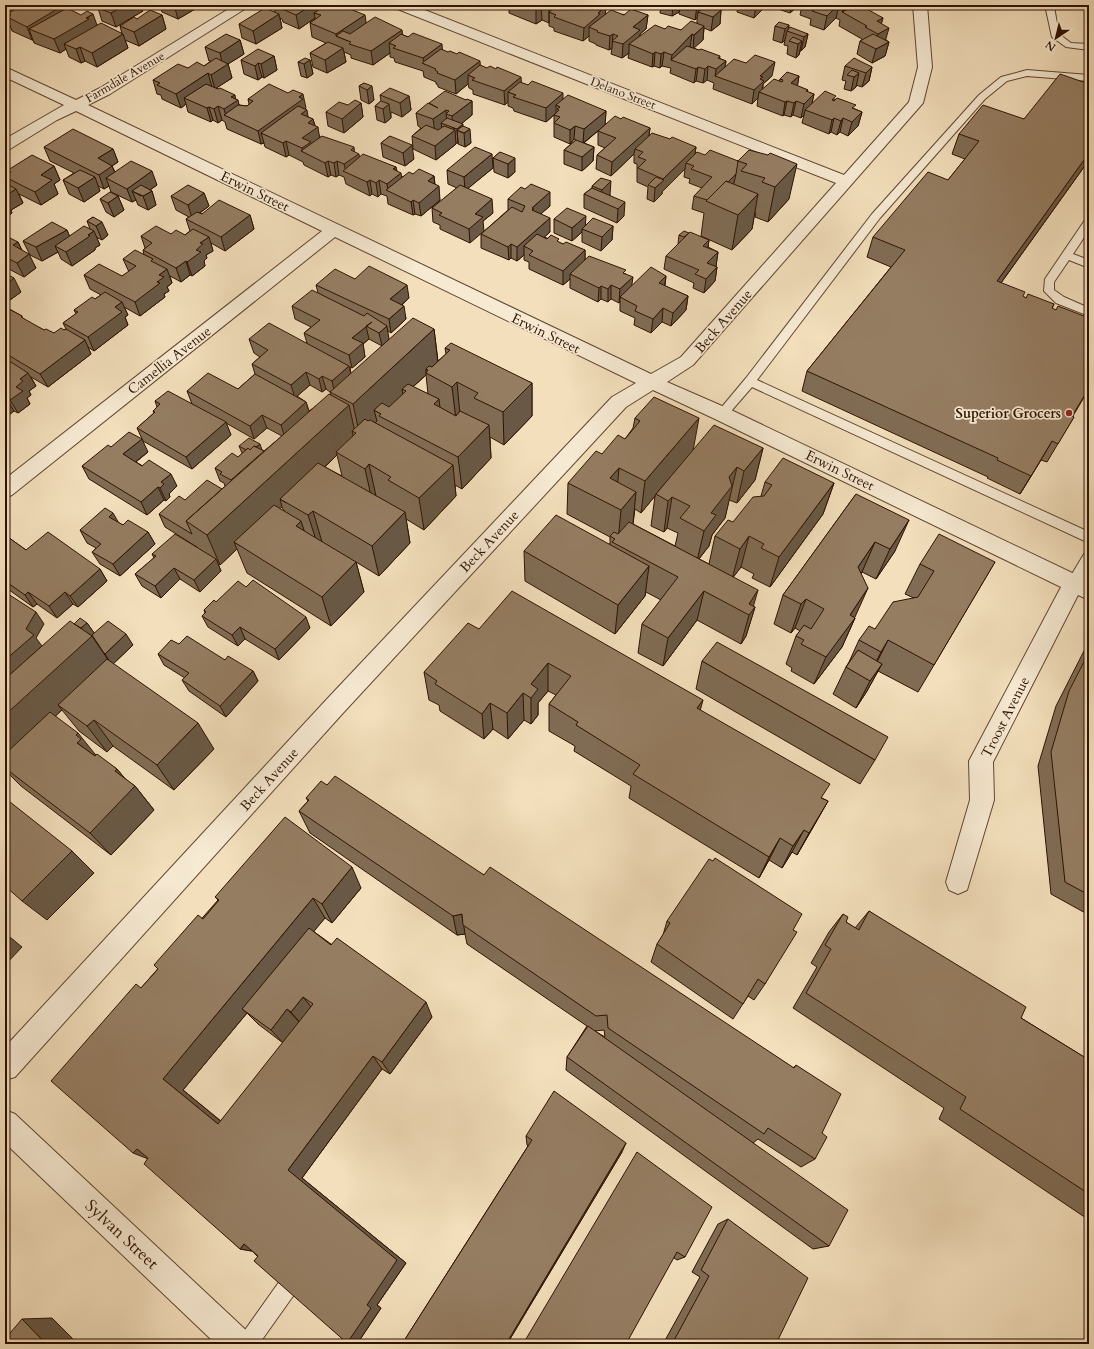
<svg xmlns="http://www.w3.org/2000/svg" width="1094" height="1349" viewBox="0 0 1094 1349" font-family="Cardo,serif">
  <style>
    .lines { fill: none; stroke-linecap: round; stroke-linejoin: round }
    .lane-casing { stroke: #60452f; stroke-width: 2 }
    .street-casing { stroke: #60452f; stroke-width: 2 }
    .lane { fill: #f7ead3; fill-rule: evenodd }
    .street { fill: #f7ead3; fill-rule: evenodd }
    .wall { fill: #806c54; stroke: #2f1200; fill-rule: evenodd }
    .shaded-wall { fill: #685845; stroke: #2f1200 }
    .building { fill: #957d62; stroke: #2f1200 }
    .poi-dot { fill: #8f2418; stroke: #f7ead3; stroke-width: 1.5 }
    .labels { text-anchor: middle; stroke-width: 3.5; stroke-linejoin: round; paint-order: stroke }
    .far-street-label { font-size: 12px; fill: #2f1200; stroke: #f7ead3 }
    .street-label { font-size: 14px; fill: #2f1200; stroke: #f7ead3 }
    .poi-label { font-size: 14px; font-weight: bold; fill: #2f1200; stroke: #f7ead3; text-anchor: end }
    .near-street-label { font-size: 17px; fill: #2f1200; stroke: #f7ead3 }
  </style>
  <rect width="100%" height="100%" fill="#f3dfbc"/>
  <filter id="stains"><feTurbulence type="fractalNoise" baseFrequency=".005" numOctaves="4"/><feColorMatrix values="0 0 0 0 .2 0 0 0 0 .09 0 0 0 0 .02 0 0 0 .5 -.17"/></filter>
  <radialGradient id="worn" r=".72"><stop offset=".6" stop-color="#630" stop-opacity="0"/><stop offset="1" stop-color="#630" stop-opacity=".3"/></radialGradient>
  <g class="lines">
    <g class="lane-casing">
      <path id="lane" d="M1045,5H1055L1054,7L1059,34L1071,43L1089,44V50L1066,47L1052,37Z
        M1027,70L1089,75V81L1027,76L1007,81L985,99L880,218L757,380L1089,532V543L752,387L726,417H718L716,414L746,378L872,214L979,95L1001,77Z
        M1089,219V230L1073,254L1089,260V268L1069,260L1054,282V290L1064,297L1089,308V316L1056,303L1044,291L1045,279L1085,220Z
        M1089,553V569L1079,587L1074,588L1069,587L1067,583L1069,579L1084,554Z
        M291,1273L298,1275L300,1282L298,1289L259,1344H237L240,1337L284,1275Z"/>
    </g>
    <g class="street-casing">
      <path id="street" d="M235,5H251L110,94L88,105L651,374L681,357L836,183L395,8L393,5H412L844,175L909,102L918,67L913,5H927L932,67L923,103L693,365L667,382L729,409L1089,581V600L1078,595L993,762L994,800L967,890L958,894L949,890L946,882L970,800L969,761L1061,587L715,419L653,390L626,407L343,713L15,1077L5,1080V1047L327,699L612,397L636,383L335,237L12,495L5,498V479L322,231L76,111L57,120L10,149L5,151V139L64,105L5,77V67L76,100L100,88Z
        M5,1110L15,1114L249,1333L253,1344H216L5,1143Z"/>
    </g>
    <use href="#lane" class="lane"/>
    <use href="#street" class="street"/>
  </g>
  <path class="wall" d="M5,5L45,6L47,5H76L69,9L97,25L122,34L120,26L137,19L162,15L166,29L139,46L125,40L128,48L97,67L85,61L81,63L69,57L66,49L60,53L34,43L33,40H32L12,31L8,20L5,22Z
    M160,5H202L178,19L162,12Z
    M274,5H324V6L366,23L403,35L442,50L522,83L563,99L606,111L605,125L584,143L594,147L593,161L582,171L564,164V150L576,140L574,139L570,144L554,137V115L546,122L514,111L513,108L508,106V102L505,105L473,94V90L469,88L468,84L456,94L438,87V85L436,84V82L424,77L423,71L395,62L394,58L390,57V53L373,65L351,58V55L344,52L346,62L327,73L313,67L310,53L326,43L312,37L310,23L315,19V18L299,29L283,22L282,19L280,18L282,28L256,44L242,38L239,24L275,13Z
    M488,5H563L567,7L569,5H604L606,14L648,15L646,29L640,34V36L665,29L681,30L697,23V18L695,20L679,14L680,5H711L709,7L721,10L720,24L711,31L704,28L703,40L693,48L726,61L725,67L772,76L763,84V89L779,81L780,79L799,76L797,86L808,90L807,92L814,94L812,103L835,99L855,109L862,112L858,126L848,136L840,132L837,135L831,132L829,134L802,123L804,115L801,118L793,115L791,117L784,115L783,116L757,106L758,98L752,104L713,89L714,83L707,80L703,83L696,81L694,83L670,73L671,68L662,66L660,68L654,66L652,67L628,58L629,53L622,58L611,54L612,48L609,50L596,45V44L589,41V36L583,41L554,31V28L549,26V22V23L542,20L536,24L509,13V8L504,6L501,8L495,6L493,7Z
    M661,5H680L679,12L672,16L660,13Z
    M738,5H764L763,9L754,18L737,12Z
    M770,5H799L790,13L769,6Z
    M802,5H854V6L883,18L881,24L886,40L889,42L885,56L872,63L857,54L860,41L862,40V39L839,26L840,20L836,18L824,30L810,25L811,19L800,15Z
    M98,8L143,11L116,27L102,21Z
    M789,25L788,30L808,34L805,47L801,51H800L799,55L796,58L787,54L788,46L784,45L785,40L782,43L773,40L775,26Z
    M240,40L244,54L228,64L232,78L216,88L236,99L239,105L247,106L249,104L248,99L306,108L305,109L308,117L313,119L315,125L320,137L355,152L359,158L396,167L397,171L402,177L413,174L434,176L435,184L440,200L421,216L415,214L413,215L388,204L387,196L381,194L378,197L372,194L370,196L346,184L344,177L339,175L336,177L331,175L328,177L304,165L303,162L289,155L286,157L265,147L264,143L261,144L227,129L225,122L222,120L218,123L213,120L211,122L188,112L186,104L181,108L162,99L161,95L157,94L153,80L188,68L204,66L211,61H209L205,47Z
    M274,56L277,70L264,78L262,77L258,80L244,74L241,60Z
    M310,60L313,74L307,78L301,76L298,62Z
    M845,66L872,67L869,81L862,87L856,85V87L851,91L844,89L846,81L842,80Z
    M1089,71V160L1001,283L1023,297L1054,304L1052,309L1056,310L1089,318V392L1088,395L1086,394L1073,416L1074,417L1047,462L1041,460L1020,494L987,478L988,477L802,391L807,371L891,267L867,257L873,237L948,180L965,159L952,154L959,134L1024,119L1084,82Z
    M364,83L374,100L369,104L361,100L359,86Z
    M380,95L409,96L411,110L402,117L391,112V118L385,123L377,120L375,106L381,101Z
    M466,100L472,101V115L461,124L463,126L471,143L465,147L458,144V143H456V144L436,160L413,149L412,136L421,128L418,126L416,113L429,104V103Z
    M361,103L363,117L344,133L328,126L326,112Z
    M621,119L650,128L649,136L696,147L695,154L738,161L749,150L789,199L768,222L755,217L756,213L755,212L752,229L732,250L701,236L704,213L692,209L694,196L702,188L689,183L690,179L684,177L685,169L662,192V194L654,202L647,199L648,187L637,182V164L634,163V154L611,176L596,169L597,155L605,148L598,145V131Z
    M390,136L414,159L405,166L383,157L381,143Z
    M44,147L113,149L118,162L112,166L115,172L157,185L150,190L152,191L156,205L148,210L138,205L136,200L132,202L111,192L109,186L104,189L98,186L100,191L84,202L69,194L63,180L74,173L50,161Z
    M500,152L515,172L508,178L494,172L493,158Z
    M54,166L60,180L54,184L58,194L41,205L19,194L23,203L11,210L12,213L5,218L8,185L5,178V176L9,173L8,170Z
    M493,168L468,188L493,213L483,221L470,243L440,229V225L433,222L432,208L457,188L448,184L447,170Z
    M601,178L610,195L624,216L617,223L584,208V194L592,188V186Z
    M204,193L209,206L200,213L202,214L250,215L254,229L225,251L211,243L213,251L206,255L207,258L204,261L205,266L192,276L190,275L181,282L170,276L172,283L167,287L169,291L164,294L165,297L140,316L124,307L128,315L125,317L128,325L94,351L88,347L91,354L48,387L31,377L36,386L29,391L31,395L27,398L30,404L18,413L14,411L5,418V298L9,305L6,307L22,316L23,319L44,330L54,333L66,329L63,323L76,314L74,310L95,299L101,295L90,289L84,275L122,276L129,272L123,259L144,255L143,250L145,248L141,236L171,234L185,235L190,231L186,219L189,217L176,210L171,196Z
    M118,196L124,210L114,217L106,212L100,199Z
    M508,199L550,206L540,214L550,232L544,237L563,244L585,250V260L626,274L632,286L666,276L665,286L688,296L686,310L671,326L662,322L651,333L634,325L635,318L620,311V302L619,303L611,299L608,302L601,299L598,302L570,288V279L563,285L529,269V262L524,260V255L517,261L511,258L509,260L481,248V234L508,210Z
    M93,217L108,235L102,240L96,237L100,245L95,248V250L72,266L61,259L58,252L42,261L30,255L23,241L67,230L69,236L90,229L87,221Z
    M554,219L585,226H613L612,240L601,251L582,242V232L572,241L554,233Z
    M689,234L709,240L708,247L718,252L716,266H715L717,267L715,281L704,293L693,288L694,283L664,269L666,256L678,244L679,235Z
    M5,241L18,242L22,250L36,268L24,277L7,268L5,270Z
    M5,276L21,292L10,300L5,298Z
    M355,279L409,298L402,305L406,319L391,333L388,331L382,346L369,339L363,344L365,357L352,368L350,367L351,374L434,329L438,361L446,354L445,348L532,383V416L504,445L490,437L491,458L462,489L455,485L456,496L424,530L406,519L410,543L379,576L356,562L364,592L331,626L247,573L237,549L220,565L218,564L221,571L200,592L180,579L161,598L142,586L135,574L154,558L152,554L198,548L197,547L165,527L159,514L185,500L222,489L225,486L224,483L220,481L215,468L238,457L243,453H242L239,446L262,450L264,451L282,436L267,428L254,439L226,423L231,435L192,469L143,441L137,428L154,413L153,411L157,407L155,401L192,404L187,391L238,389L255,374L252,364L260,357L254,353L249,339L307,343L304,333L311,327L295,319L292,306L318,293L316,285ZM426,375L428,394L413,387ZM310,385L322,392L326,389L330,392L331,395L309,411L306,402L297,396ZM337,455L342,476L325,467ZM282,507L284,511L280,509Z
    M635,418L693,449L763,448L755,480L737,503L729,500L725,518L712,535L709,546L699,559L709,564L715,536L733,522L761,496L765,482L834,483L823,514L770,587L752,578L754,574L741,567L733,577L753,606L755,607L746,636L741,644L697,620L663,666L638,653L642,624L661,600L646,592L645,596L615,634L525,581L524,551L610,544V537L567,514L568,483L602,454L625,439L633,428ZM655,496L651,526L664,532L667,528L678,533L675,546L633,524L635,509L641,513Z
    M111,447L148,452L136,462L177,486L169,494L170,497L166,501L164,500L147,515L89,479L82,466Z
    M856,494L895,551L876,579L862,572L861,574L854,618H855L842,647L814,684L791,671L792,668L786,664L796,636L800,631L795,628L791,633L774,624L783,595Z
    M119,523L123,525L148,532L155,544L120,576L100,564L92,552L96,548L87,543L80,530Z
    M5,535L26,550L100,569L107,581L78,607L73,604L57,618L37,604L33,607L5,587Z
    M995,562L918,692L878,671L867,691L856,708L833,694L846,667L849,662L859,640L875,629L914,598L905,594L920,564Z
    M204,610L310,628L279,660L245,639L238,646L208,627L202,616L205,613Z
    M87,623L94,633L133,645L113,664L214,749L174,790L113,746L107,752L79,731L62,710L55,716L96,755L117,769L125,779L135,786L154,810L111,855L21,786L5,770V679L74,624Z
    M479,629L700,710L822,798L828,801L797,855L792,852L782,868L769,860L759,878L629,798L631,786L574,751L575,746L549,731V704L556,695L548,691L538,703V715L531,724L524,720L508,739L493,729L484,739L440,711L439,705L429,700L424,672Z
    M1089,641V915L1051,894L1038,766L1056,706Z
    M179,644L225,660L253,671L258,681L226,717L189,691L182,680L185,678L164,665L158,654Z
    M702,661L875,760L860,784L696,689Z
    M327,785L484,875L793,1068L796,1065L822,1133L815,1159L801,1167L758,1139L753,1143L829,1246L813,1249L566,1070L567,1057L587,1026L467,944L465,934L457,935L310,833L299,811L308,801L306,798ZM604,1030L605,1037L595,1031Z
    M361,888L332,923L325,918L313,931L432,1017L390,1074L382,1069L302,1178L406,1263L377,1305L381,1308L359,1341L347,1343L252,1251L240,1249L148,1159L141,988L218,900L215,897ZM247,1013L258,1024L283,1043L221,1121L183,1090Z
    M869,911L1021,1018L1089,1060V1220L939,1119L944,1108L793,1008L817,967L811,963L829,932L843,914L846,922L855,928Z
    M667,921L793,930L765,984L754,1000L748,996L733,1019L651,962L657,944L663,935Z
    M526,1136L622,1152L507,1344H402L528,1146L527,1145Z
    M637,1152L685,1257L677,1260L674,1258Z
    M728,1219L776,1344H663L700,1277L692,1272L718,1224Z"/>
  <path class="shaded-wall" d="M5,5H33L11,15L8,13L11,19L7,17L8,20L5,22Z
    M62,5H76L29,29L33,40H32L27,27Z
    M125,5H141L143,11L116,27L111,13Z
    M174,5H202L178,19Z
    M312,5H324L325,12L314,13L315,18L299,29L296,15Z
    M501,5H503L504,6L501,8Z
    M553,5H562L556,15L549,12V23V9Z
    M673,5H680L679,12L672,16Z
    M698,5H701V7H700L699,12H698L697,18L695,20L697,6Z
    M756,5H764L763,9L754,18Z
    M792,5H799L790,13Z
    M838,5H839L836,18L824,30L827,16Z
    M844,5H854V7L842,12L844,6Z
    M541,6L542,20L536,24V10Z
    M606,6L605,20L589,27V36L583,41L584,28L598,13Z
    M721,10L720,24L711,31L713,17Z
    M93,14L98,28L64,44L66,49L60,53L54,39Z
    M279,14L282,28L256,44L253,31Z
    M162,15L166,29L139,46L134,32Z
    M365,15L367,28L348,41L336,36V34Z
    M648,15L646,29L640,34L639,44H629V53L622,58L623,44L633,27Z
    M883,18L879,32L877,21Z
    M789,25L788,31H787L785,40L782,43L785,29Z
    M704,26L703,40L693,49L694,35Z
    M889,28L885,42L874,47L878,34Z
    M402,30L404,43L396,46L389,43L390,53L373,65L371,51Z
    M123,34L128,48L97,67L92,53Z
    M613,34L612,48L609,50L610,36Z
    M692,34L690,48L671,60L672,55Z
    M808,34L805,47L801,51L804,37Z
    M240,40L244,54L228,64L232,78L215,89L211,75L223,67L220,53Z
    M802,41L799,55L796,58L798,44Z
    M889,42L885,56L872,63L876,49Z
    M442,44L443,58L424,64L423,58Z
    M80,47L85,61L81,63L76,49Z
    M343,48L346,62L327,73L325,60Z
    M655,52L654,66L652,67L653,54Z
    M664,52L662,66L660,68L661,54Z
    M274,56L277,70L264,78L261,64Z
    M720,56L718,67L726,61L724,75L715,76L718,58Z
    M310,60L313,74L307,78L304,64Z
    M480,61L481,75L475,78L468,75V84L456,94L455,80Z
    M775,62L772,76L763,84L762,93L759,92L758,98L752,104L754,90L760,76Z
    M258,63L262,77L258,80L255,66Z
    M708,66L707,80L703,83L705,69Z
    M698,67L696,81L694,83L696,69Z
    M872,67L869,81L862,87L866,73Z
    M208,73L212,87L184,98L186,104L181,108L176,94Z
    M859,73L856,87L851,91L854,77Z
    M799,76L797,90L791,83Z
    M521,77L522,91L516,95L508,92V102L505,105L504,91Z
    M372,86L374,100L369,104L367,90Z
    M563,93V107H560L556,105V113L546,122V108Z
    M303,94L306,108L305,109L307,110L309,122L313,119L315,128L318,127L320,141L302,152V148L304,146L261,133L264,143L261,144L258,131Z
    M814,94L811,108L805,110L804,115L801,118L804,104Z
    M235,95L236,101L238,100L241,114L226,116L224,109L231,97Z
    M409,96L411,110L402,117L400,103Z
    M472,101V115L455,129L453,128L452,116Z
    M787,101L784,115L783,116L785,102Z
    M796,101L793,115L791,117L794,103Z
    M361,103L363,117L344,133L342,119Z
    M389,104L391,118L385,123L383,109Z
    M218,106L222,120L218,123L214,109Z
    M209,107L213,120L211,122L207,108Z
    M446,110L447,124L441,123L442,128L435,133L433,119Z
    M606,111L605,125L583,143L584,129Z
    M862,112L858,126L848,136L852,122Z
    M834,118L831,132L829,134L832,120Z
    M843,118L840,132L837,135L841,121Z
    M463,124V133L457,130L458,143L457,129Z
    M575,126L574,139L570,144V130Z
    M650,128L648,142L635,149L634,154L611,176L612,162Z
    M470,129L471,143L465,147L464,133Z
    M455,130L456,144L436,160L435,146Z
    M286,141L289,155L286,157L283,143Z
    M412,145L414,159L405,166L403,153Z
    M354,147L355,156L359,154L361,167L346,172L344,164L351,150Z
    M594,147L593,161L582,171V157Z
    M696,147L694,161L686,163L685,169L662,192V194L654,202L655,188L663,181V179Z
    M113,149L118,162L112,166L118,180L106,178L109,186L104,189L99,175L98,158Z
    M1089,153V160L988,301L997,281Z
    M492,154L493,168L465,191L464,177Z
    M515,158V172L508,178V164Z
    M328,161L331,175L328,177L325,163Z
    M337,161L339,175L336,177L334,163Z
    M797,164L789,199L768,222L775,187Z
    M54,166L60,180L54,184L58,194L41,205L35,192L41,175Z
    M396,167L397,176L401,173L403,187L388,191L387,184L393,169Z
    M152,171L157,185L141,196L132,191L136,200L132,202L127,189Z
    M736,174L733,187L709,200Z
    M434,176L435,189L439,186L440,200L421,216L419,203L428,181Z
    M95,177L100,191L84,202L78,188Z
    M370,180L372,194L370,196L367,182Z
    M379,180L381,194L378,197L376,183Z
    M611,181L610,195L601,202L602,190Z
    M16,189L23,203L11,210L12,213L5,218V196Z
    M152,191L156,205L148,210L143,196Z
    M550,192V206L534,220L532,208Z
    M204,193L209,206L192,218L188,205Z
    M758,194L752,229L732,250L738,215Z
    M118,196L124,210L114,217L108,203Z
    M492,199L493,213L483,221L484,231L470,243L469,229L475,214Z
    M413,200L415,214L413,215L411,202Z
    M625,202L624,216L617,223L618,209Z
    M250,215L254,229L225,251L221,237Z
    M586,216L585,230L582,229V232L572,241V228Z
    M550,218V232L531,249L524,246V255L517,261V247Z
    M102,222L108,235L102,240L96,226Z
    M613,226L612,240L601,251L602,237Z
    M67,230L73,244L55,246L58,252L42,261L36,247Z
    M94,231L100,245L95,248V250L72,266L66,252Z
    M209,237L213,251L206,255L207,258L204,261L205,266L192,276L187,262L200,243Z
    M709,240L707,254L703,246Z
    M18,242L24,256L13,245Z
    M511,244V258L509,260L508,247Z
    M585,250V264L570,274V279L563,285V271Z
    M718,252L716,266L705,277L707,263Z
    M29,254L36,268L24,277L17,263Z
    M186,261L190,275L181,282L176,268Z
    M5,263L7,268L5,270Z
    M717,267L715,281L704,293L706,279Z
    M167,269L172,283L167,287L169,291L164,294L165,297L140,316L135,302L157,282L159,275Z
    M666,276L664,289L659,283Z
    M633,277L631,291L620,297V302L619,303L620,289Z
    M14,278L21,292L10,300L5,292V285Z
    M407,285L409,298L393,313L390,299Z
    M611,285V299L608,302V289Z
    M601,286V299L598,302L599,288Z
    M688,296L686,310L671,326L673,313Z
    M5,298L9,305L5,308Z
    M122,302L128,315L125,317L128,325L94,351L88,337L115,307Z
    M404,306L406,319L391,333L389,319Z
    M663,308L662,322L651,333L653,319Z
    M372,322L366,326L369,339L363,344L365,357L352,368L349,355L352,338Z
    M387,326L389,339L382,346L379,333Z
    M434,329L438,363L428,370L426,369V375L406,393V391L402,389L403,396L381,414L374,410L377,421L360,437L353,404Z
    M85,340L91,354L48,387L40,374Z
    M7,358L14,371L5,373V359Z
    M349,366L352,379L335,395L332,381Z
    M306,372L310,385L295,398L291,385Z
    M28,373L36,386L29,391L31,395L27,398L30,404L18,413L10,400L20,379Z
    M322,376L326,389L322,392L319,379Z
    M457,382L460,415L456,420L452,387Z
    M532,383V416L504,445L503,412Z
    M6,398L14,411L5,418V399Z
    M439,399L443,432L434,404Z
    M306,402L310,415L285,438L281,425Z
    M349,405L355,432L352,431L354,439L336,452L337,455L286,503L280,499L282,507L240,546L234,542L237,549L220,565L207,535Z
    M262,415L267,428L254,439L250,426Z
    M699,418L693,451L656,494L655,496L641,513L645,481Z
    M226,422L231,435L192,469L186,457Z
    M489,425L491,458L462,489L458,457Z
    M142,439L148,452L129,467L123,454Z
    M1052,441L1041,460L1020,494L1031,476Z
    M260,444L262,450L250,452Z
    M763,448L755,480L737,503L744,471Z
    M369,464L376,496L372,500L365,469Z
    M453,465L456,496L424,530L419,498Z
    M737,467L725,518L712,535L709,546L697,561L704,531L711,513L729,477Z
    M619,468L616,500L610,478Z
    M171,474L177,486L169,494L170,497L166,501L160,488L161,482Z
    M834,483L823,514L770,587L779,557Z
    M158,487L164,500L147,515L141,502Z
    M636,492L633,523L618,541L621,510Z
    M672,497L667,528L664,532L668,501Z
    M313,511L322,542L318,546L308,515Z
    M405,512L410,543L379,576L372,546Z
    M113,513L120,525L109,517Z
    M909,520L895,551L876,579L890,549Z
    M301,521L311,552L296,526Z
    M148,532L155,544L120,576L113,564Z
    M749,536L741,567L732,579L740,549Z
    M875,542L862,572L846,597L858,567Z
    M216,559L221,571L200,592L194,580Z
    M356,562L364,592L331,626L322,597Z
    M649,566L645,596L615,634L618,605Z
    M174,568L180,579L161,598L155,586Z
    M100,569L107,581L78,607L70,596Z
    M868,588L855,617L845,631L855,618L842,647L814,684L826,657L850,615Z
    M758,590L752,611L755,607L746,636L741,644L749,615V604Z
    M704,591L697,620L663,666L668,638Z
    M28,592L37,604L33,607L25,595Z
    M65,592L73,604L57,618L49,606Z
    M806,599L795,628L791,633L801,604Z
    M36,612L44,624L36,638L42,646L10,675L5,670V660Z
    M306,617L310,628L279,660L275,649Z
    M87,623L95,634L92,636L111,664L58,705L62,710L5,763V715L77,632Z
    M240,627L245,639L238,646L232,635Z
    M126,634L133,645L112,665L105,654Z
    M888,640L874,668L867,680L881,652Z
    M548,663V691L538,703V715L531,724V684Z
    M882,664L867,691L856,708L870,681Z
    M253,671L258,681L226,717L220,706Z
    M523,693L524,720L508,739L507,713Z
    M703,700L696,726L697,708Z
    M490,703L493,729L484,739L482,714Z
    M94,720L113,746L107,752L87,726Z
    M198,723L214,749L174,790L157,765Z
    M78,733L99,759L77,743L76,735Z
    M117,769L133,788L135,786L154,810L111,855L90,833L115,771Z
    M828,801L815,824L797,855L809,833Z
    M804,830L792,852L782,868L793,846Z
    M780,838L769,860L759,878L769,857Z
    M72,851L94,873L47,920L22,901Z
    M352,867L361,888L332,923L322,904Z
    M313,898L325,918L247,1012L242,1009L247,1013L183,1090L236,1134L218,1124L163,1079Z
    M462,914L465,934L457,935L453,916Z
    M5,933L22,947L5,965Z
    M303,997L316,1013L304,1027L291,1012Z
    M426,1002L432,1017L390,1074L382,1062Z
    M287,1009L301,1024L285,1045L271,1030Z
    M373,1056L382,1069L302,1178L406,1263L377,1305L381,1308L359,1341L347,1343L367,1305L288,1170Z
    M626,1143L622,1152L507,1344H506Z
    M137,1149L156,1162L133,1153Z
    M244,1244L257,1252L240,1249Z
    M52,1318L78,1344H46L22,1319Z"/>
  <path class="building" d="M24,5H43L45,6L47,5H64L27,27L7,17L11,15L8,13Z
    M102,5H125L111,13L98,8Z
    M279,5H312L296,15L280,8L283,7Z
    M326,5H328L333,7L336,5L341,7L343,6L365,15L336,34L310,23L321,15L314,13Z
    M523,5H554L549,9L541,6L536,10Z
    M558,5H563L567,7L569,5H604L606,6L598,13L600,14L584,28L554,17L556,15L549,12Z
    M702,5H704L721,10L713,17L698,12L703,8L700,7Z
    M814,5H838L827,16L812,11L817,6Z
    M857,5H860L883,18L877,21L889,28L878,34L865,27L867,26L842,12Z
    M67,8L81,15L87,11L93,14L86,18L89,19L54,39L29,29Z
    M265,8L279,14L253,31L239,24Z
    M631,9L648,15L633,27L640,30L623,44L612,41L618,36L613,34L610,36L597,32L598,31L589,27L611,10L624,15Z
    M150,10L162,15L134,32L120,26L134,17L137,19Z
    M375,17L402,30L371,51L349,44L351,42L336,36L343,31L350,34Z
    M691,21L704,26L694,35L692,34L672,55L664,52L661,54L655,52L653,54L629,44L655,25L665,29L668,26L681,30Z
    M779,22L789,25L785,29L775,26Z
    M101,23L123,34L92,53L80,47L76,49L64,44Z
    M790,27L808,34L804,37L787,31Z
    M413,33L442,44L423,58L393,48L396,46L389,43L401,34L408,37Z
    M226,34L240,40L220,53L205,47Z
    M873,34L889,42L876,49L860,41Z
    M793,37L802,41L798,44L789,41Z
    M328,42L343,48L325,60L310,53Z
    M687,46L699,50L701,49L720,56L718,58L726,61L716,69L708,66L705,69L698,67L696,69L671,60Z
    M258,49L274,56L261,64L258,63L255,66L241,60Z
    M441,49L448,52L450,51L457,54L459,52L480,61L455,80L437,73L438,72L435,70L436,69L422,63Z
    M755,55L775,62L760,76L763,77L760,79L764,81L754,90L715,76L734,59L746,63Z
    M216,58L228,64L211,75L208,73L176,94L157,85L160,83L153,80L178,64L188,68L197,62L204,66Z
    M305,58L310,60L304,64L298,62Z
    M854,58L872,67L866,73L845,66Z
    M480,65L487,68L490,66L496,69L497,67L521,77L504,91L472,80L475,78L468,75Z
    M852,70L859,73L854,77L847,75Z
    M787,72L799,76L791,83L808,90L806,91L814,94L804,104L796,101L794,103L787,101L785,102L759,92L774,79L782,82L783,80L780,79Z
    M1060,74L1089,84V153L997,281L1025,292L1023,296L1026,298L1028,294L1054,304L1052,308L1056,310L1058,306L1089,318V388L1072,416L1074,417L1058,444L1052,441L1031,476L997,460L998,458L807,371L905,250L873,237L928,172L948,180L979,141L959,134L983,105L1024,119Z
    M532,81L563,93L546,108L513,97L516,95L508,92L520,82L528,85Z
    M364,83L372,86L367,90L359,86Z
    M206,84L218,89L220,88L235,95L231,97L238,100L224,109L218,106L214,109L209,107L207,108L184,98Z
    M269,84L288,93L293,90L303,94L299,97L303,99L258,131L224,115L238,105L247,106L253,101L248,99Z
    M390,88L409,96L400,103L380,95Z
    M445,91L466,100L467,99L472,101L452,116L446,114L449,111L446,110L433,119L416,113L428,103L438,108L429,103Z
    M825,91L836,96L832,100L834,101L837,98L856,105L852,108L862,112L852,122L843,118L841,121L834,118L832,120L805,110Z
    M568,95L606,111L584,129L575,126L570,130L554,123L560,117L554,115L559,110L557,109L560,107L556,105Z
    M355,100L361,103L342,119L326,112L339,102L348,105Z
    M381,101L389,104L383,109L375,106Z
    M298,106L307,110L301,114L313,119L308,123L318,127L302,138L311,142L302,148L286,141L283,143L261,133Z
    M615,116L621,119L623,117L650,128L612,162L597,155L616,138L598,131Z
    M447,118L463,124L457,129L441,123Z
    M426,125L438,130L444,126L455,130L435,146L412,136Z
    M463,126L470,129L464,133L457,130Z
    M73,129L113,149L98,158L112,166L99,175L44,147Z
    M652,133L670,139L672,137L696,147L663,179L638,168L646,160L638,157L643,152L635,149Z
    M322,136L354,147L351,150L359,154L344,164L337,161L334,163L328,161L325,163L301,151Z
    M390,136L412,145L403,153L381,143Z
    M576,140L594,147L582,157L564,150Z
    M475,147L492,154L464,177L447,170Z
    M710,150L738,161L736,174L728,182L726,181L707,200L694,196L712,177L691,169L694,166L686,163L697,152L705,155Z
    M749,150L768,155L770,153L797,164L775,187L762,182L765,178L741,171L747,164L738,161Z
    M500,152L515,158L508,164L493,158Z
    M363,154L396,167L393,169L401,173L387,184L379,180L376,183L370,180L367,182L343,171Z
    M32,155L54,166L41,175L52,180L35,192L5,177V176L11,172L8,170Z
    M131,161L152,171L127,189L106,178Z
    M419,169L434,176L428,181L439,186L419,203L413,200L411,202L386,190L409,172L413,174Z
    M80,170L95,177L78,188L63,180Z
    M656,177L664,180L655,188L648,185Z
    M601,178L611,181L602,190L592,186Z
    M726,181L758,194L738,215L706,201Z
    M5,183L16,189L5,196Z
    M531,184L550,192L532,208L534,209L532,210L550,218L517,247L511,244L508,247L481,234L512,207L522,212L525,206L508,199L521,187L525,189Z
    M141,185L152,191L143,196L132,191Z
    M188,185L204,193L188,205L171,196Z
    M460,185L492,199L475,214L483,217L469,229L439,215L442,213L432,208Z
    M592,188L625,202L618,209L584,194Z
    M110,192L118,196L108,203L100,199Z
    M219,200L250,215L221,237L186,219L197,212L202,214Z
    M567,208L586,216L572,228L554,219Z
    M93,217L102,222L96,226L87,221Z
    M593,218L613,226L602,237L582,229Z
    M52,222L67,230L36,247L23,241Z
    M84,226L94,231L88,235L90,236L66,252L55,246Z
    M156,226L171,234L176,230L185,235L193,229L209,237L200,243L203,244L196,250L201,252L187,262L186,261L176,268L143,250L152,243L141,236Z
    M684,231L689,233L684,237L679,235Z
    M690,232L709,240L703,246L718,252L707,263L717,267L706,279L695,274L699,270L666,256Z
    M537,234L547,239L551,235L559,239L557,241L563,244L566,242L585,250L563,271L529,255L533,251L524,246Z
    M10,238L18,242L13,245L29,254L17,263L5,257V241Z
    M135,250L153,259L151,261L167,269L159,275L164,277L157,282L160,283L135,302L84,275L99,264L122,276L136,266L123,259Z
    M589,256L626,270L623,273L633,277L620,289L611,285L608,289L601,286L599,288L570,274Z
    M369,266L407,285L390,299L404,306L389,319L316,285L335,269L355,279Z
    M651,267L666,276L659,283L688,296L673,313L663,308L653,319L635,311L637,306L620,297Z
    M7,274L14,278L5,285V276Z
    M312,290L364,316L367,313L387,326L379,333L366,326L372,322L352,338L363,343L349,355L304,333L320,320L292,306Z
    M105,292L122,302L115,307L122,312L88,337L63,323L78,312L74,310L92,297L95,299Z
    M5,307L22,316L21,317L44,330L46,329L54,333L61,328L64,330L66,329L85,340L40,374L5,353Z
    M413,318L434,329L353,404L330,392Z
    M269,323L349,366L332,381L322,376L319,379L306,372L291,385L252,364L268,350L249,339Z
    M451,343L532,383L503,412L474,398L478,393L457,382L452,387L426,373L428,370L426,369L429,366L432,367L450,350L445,348Z
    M11,362L28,373L20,379L23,381L16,387L23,391L10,400L6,398L5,399V367Z
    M208,373L238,389L255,374L306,402L281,425L262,415L250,426L187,391Z
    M408,384L439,399L434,404L456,416L460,411L489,425L458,457L379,416L381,414L374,410L382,403L389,407L406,391L402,389Z
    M168,391L226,422L186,457L137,428L155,412L153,411L160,404L155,401Z
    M329,394L349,405L207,535L186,521Z
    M654,397L699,418L645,481L619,468L610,478L636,492L621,510L568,483L596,451L602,454L618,435L625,439L640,421L635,418Z
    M365,419L368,421L370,420L453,465L419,498L388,480L391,477L369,464L365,469L336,452L356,433L352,431Z
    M714,425L763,448L744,471L737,467L729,477L732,486L711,513L716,515L704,531L680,518L690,506L672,497L668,501L656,494Z
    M129,432L142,439L123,454L142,466L149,460L171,474L161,482L164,484L160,488L158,487L141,502L82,466L108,445L111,447Z
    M249,438L260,444L256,447L254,446L250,450L248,448L246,450L239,446Z
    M254,446L264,451L231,480L220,474L222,472L215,468L232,453L238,457L248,448L250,450Z
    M783,458L834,483L779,557L761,548L764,544L749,536L740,549L715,536L728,520L733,522L753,497L764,496L772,485L765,482Z
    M318,463L405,512L372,546L313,511L308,515L280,499Z
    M207,480L222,489L186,521L192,534L159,514L179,496L185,500Z
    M856,494L909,520L890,549L875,542L858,567L868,588L850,615L855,618L826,657L801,644L804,640L796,636L804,625L811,629L824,609L806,599L801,604L783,595Z
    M274,505L301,521L296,526L356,562L322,597L234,542Z
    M105,508L113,513L109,517L123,525L128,520L148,532L113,564L92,552L101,544L80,530Z
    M556,515L649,566L618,605L524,551Z
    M629,522L758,590L749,604L755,607L749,615L704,591L668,638L642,624L678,577L612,542L615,539L610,536L614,532L618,534Z
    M48,532L100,569L70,596L65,592L49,606L28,592L25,595L5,581V535L26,550Z
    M175,534L216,559L194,580L174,568L155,586L135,574L156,556L152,554Z
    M939,534L995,562L934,665L888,640L881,652L859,640L869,626L875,629L893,602L918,597L934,571L920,564Z
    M253,580L306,617L275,649L240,627L232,635L202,616L206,612L204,610L214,600L216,602L238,581L246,587Z
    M512,591L703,700L697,708L830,784L821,798L828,801L809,833L804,830L793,846L780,838L769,857L633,774L640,765L576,725L578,722L549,704L571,676L548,663L531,684L538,689L531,698L523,693L507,713L490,703L482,714L435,684L437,681L424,672L468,623L479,629Z
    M5,592L36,612L26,629L34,635L5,660Z
    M80,618L87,623L81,628L74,624Z
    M70,621L92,636L5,715V679Z
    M108,621L126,634L105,654L104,653L92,635Z
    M187,636L225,660L228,656L253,671L220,706L182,680L189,673L158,654L171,640L179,644Z
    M717,642L888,737L875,760L702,661Z
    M858,650L882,664L870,681L846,667Z
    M1089,652V895L1065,882L1051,752L1069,691Z
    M107,659L198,723L157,765L94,720L87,726L58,705Z
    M50,712L78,733L76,735L81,739L77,743L95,756L97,754L117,769L115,771L135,786L90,833L5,768V754Z
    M335,776L484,875L490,867L794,1068L796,1065L841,1094L822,1133L827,1137L815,1159L768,1128L764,1134L608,1028L607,1015L596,1016L463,925L462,914L453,916L299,811L309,800L306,798L321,781L327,785Z
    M5,798L72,851L22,901L5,886Z
    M285,817L352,867L322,904L313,898L163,1079L218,1124L313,1004L303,997L291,1012L287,1009L271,1030L242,1009L309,928L331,945L337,938L426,1002L382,1062L373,1056L288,1170L397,1260L367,1305L371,1308L347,1343L254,1261L258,1256L244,1244L240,1249L144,1164L148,1158L137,1149L133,1153L51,1081L136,984L141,988L158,969L154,965L198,915L203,919L219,900L215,897Z
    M715,858L802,914L793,930L797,932L765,984L758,979L743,1004L657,944L670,923L667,921L709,859L713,861Z
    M869,911L1026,1007L1021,1018L1089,1060V1194L960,1109L966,1097L806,993L831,949L825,945L843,914L848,917L846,922L859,930Z
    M588,1026L848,1210L829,1246L567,1057Z
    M554,1091L626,1143L506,1344H402L532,1140L526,1136Z
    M637,1152L712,1207L685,1257L677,1252L626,1344H523Z
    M728,1219L808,1278L776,1344H672L709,1276L701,1270Z
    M22,1319L46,1344H5V1339Z"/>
  <circle class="poi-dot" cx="1069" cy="413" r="4"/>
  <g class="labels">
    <g class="far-street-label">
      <text transform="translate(125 77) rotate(-30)" y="4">Farmdale Avenue</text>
      <text transform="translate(623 93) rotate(21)" y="4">Delano Street</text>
    </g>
    <g class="street-label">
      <text transform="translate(255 191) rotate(26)" y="5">Erwin Street</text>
      <text transform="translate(723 321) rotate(-49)" y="5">Beck Avenue</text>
      <text transform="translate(546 333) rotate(26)" y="5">Erwin Street</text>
      <text transform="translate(169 360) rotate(-38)" y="5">Camellia Avenue</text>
      <text transform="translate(840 470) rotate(26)" y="5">Erwin Street</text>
      <text transform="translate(489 541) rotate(-47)" y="5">Beck Avenue</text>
      <text transform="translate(1005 717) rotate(-63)" y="5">Troost Avenue</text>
      <text transform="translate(269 779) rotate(-48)" y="5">Beck Avenue</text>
    </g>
    <g class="poi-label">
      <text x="1061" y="418">Superior Grocers</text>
    </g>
    <g class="near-street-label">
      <text transform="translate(122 1234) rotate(43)" y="6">Sylvan Street</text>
    </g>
  </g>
  <rect width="1094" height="1349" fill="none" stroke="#f3dfbc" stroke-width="20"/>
  <rect x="6" y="6" width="1082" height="1337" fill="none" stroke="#2f1200" stroke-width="2"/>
  <rect x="10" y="10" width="1074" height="1329" fill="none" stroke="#2f1200"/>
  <g transform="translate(1056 38) rotate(215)" stroke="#f7ead3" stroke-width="3" paint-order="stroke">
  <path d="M0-3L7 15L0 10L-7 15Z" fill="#2f1200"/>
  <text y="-6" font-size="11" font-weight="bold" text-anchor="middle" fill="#2f1200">N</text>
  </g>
  <rect width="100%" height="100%" filter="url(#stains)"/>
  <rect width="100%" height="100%" fill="url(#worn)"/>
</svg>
